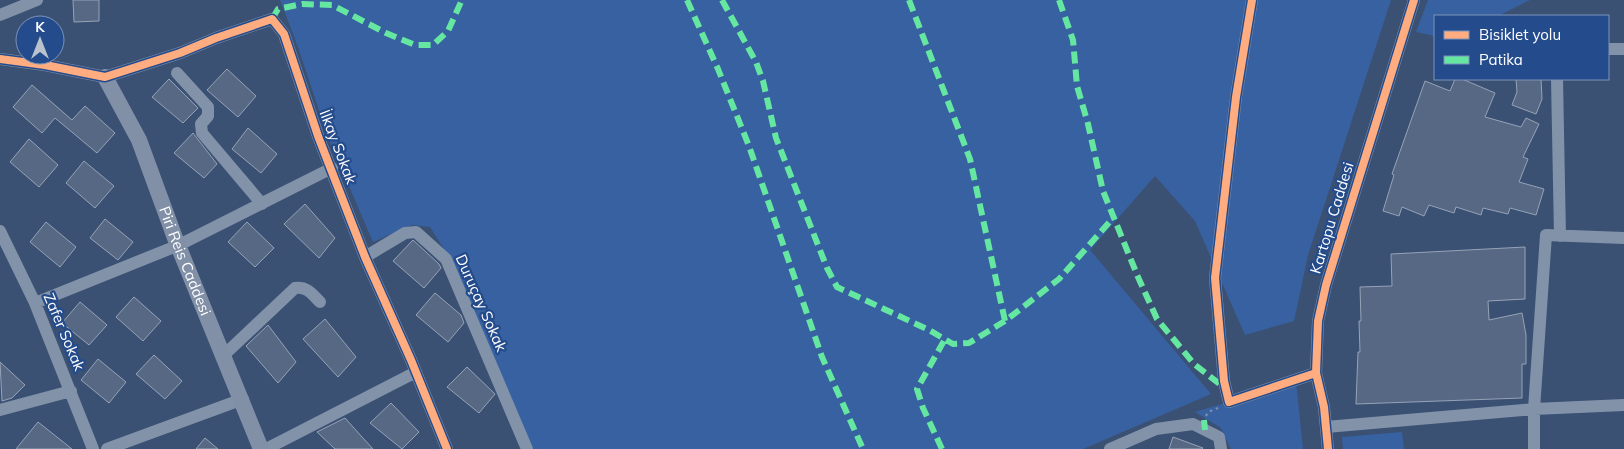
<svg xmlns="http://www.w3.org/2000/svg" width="1624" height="449" viewBox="0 0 1624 449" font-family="Mulish,sans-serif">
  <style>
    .green { fill: #3861a1 }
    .building { fill: #566884; stroke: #96a3b7 }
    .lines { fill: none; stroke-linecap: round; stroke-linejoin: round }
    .path { stroke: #8292a8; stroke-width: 2; stroke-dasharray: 2.5 4; stroke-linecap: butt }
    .minor { stroke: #8292a8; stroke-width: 12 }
    .major { stroke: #8190a7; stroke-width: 16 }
    .quiet { stroke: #66e7a1; stroke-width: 6; stroke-dasharray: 12 6; stroke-linecap: butt }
    .cycleway-casing { stroke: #244b8b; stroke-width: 11 }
    .cycleway { stroke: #ffac80; stroke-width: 8 }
    .labels { text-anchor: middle; stroke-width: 4.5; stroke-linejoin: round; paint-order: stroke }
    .street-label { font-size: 15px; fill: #fff; stroke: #244b8b }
  </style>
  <rect width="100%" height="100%" fill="#3b5174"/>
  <path class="green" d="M280,0H1391L1308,255L1294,321L1245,335L1195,221L1155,176L1090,250L1211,394L1083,449H529L456,268L430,227L412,225L373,242L328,137L298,47Z
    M1428,0H1530L1498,16H1435V36L1416,32Z
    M1296,382L1303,449H1231L1221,428L1195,412Z
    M1402,432L1404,449H1343L1342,437Z"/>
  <path class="building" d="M73,0H99V21L74,22Z
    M227,69L256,96L238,117L207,90Z
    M169,79L198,108L183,123L152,97Z
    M1455,79H1462L1495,93L1485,117L1521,127L1526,118L1539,124L1523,157L1528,159L1519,182L1544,189L1536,215L1510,208L1508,214L1483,208L1481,215L1456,207L1454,213L1429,205L1424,216L1402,207L1399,216L1383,211L1394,175L1392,174L1425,81L1450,91Z
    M1516,79H1541L1542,99L1536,114L1512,105L1517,92Z
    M32,85L72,120L85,106L115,133L97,153L55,118L42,133L13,107Z
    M248,128L277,154L261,173L232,149Z
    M193,133L217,164L204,178L174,153Z
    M29,139L58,165L39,187L10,162Z
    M84,161L114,186L95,208L66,183Z
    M305,204L335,238L319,258L284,224Z
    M105,219L133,242L118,260L90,238Z
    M46,222L76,247L60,267L30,242Z
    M247,222L274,248L255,267L228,242Z
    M413,240L439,264L441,268L424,288L393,261Z
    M1525,247V299L1488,301L1489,320L1522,313L1526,335V364H1522V398L1356,404L1358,352H1360L1359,321H1361L1360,287L1392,286L1391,254Z
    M435,293L461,315L464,323L448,342L416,315Z
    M134,297L161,321L143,341L116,317Z
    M80,302L107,325L89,345L62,323Z
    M325,319L356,357L338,377L303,339Z
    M268,325L296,362L278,383L246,346Z
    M154,355L182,381L165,399L136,374Z
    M98,359L126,382L109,403L81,380Z
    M0,362L25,385L12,398L2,401Z
    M467,367L495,394L479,413L447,387Z
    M391,403L419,432L402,449L370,423Z
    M345,418L362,437L373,449H335L317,432Z
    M38,422L72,449H16Z
    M1173,437L1203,448L1202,449H1169Z
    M205,438L218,449H196Z"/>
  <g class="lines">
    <path class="path" d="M1206,416L1208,412L1218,408"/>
    <path class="minor" d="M1252,0L1236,97L1215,278L1224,381L1229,402L1316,373
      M0,15L37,0
      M1608,49H1624
      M0,59L45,65L105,77L180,53L216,38L272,19L284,34L318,136L365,257L411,360L447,449
      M177,73L208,107V116L201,124L202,133L262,204
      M1557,79L1560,236
      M0,231L35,303L93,449
      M365,257L405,233L416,232L446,259L527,449
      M35,303L179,245L332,168
      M224,355L295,288C307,286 312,294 320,302
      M0,410L71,391
      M1326,427L1534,409L1624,405
      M107,449L243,399
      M266,449L416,372
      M1110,449L1156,429L1193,424L1219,437L1221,449
      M1328,449L1324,407L1316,373L1318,321L1326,285L1414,0
      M1534,449V409L1546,235L1624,238"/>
    <path class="major" id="s1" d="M105,77L139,140L175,238L261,449"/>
    <path class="quiet" d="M687,0L718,69L749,146L822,357L863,449
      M722,0L756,62L763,81L776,138L827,268L837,287L929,330L953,344L969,343L1005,321L1059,279L1113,218
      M909,0L970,159L1005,321
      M1059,0L1073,40L1077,86L1088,124L1103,191L1138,277L1157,319L1194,364L1226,389
      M272,19L278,9L302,4L332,5L386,33L415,45H433L448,31L461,2
      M1204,420L1205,430
      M942,449L923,408L917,389L945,339"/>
    <g class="cycleway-casing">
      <path id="cycleway" d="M1252,0L1236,97L1215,278L1224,381L1229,402L1316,373
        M0,59L45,65L105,77L180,53L216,38L272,19L284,34L318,136L365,257L411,360L447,449
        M1328,449L1324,407L1316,373L1318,321L1326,285L1414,0"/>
    </g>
    <use href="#cycleway" class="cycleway"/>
  </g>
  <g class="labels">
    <g class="street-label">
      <text transform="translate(338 147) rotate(69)" y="5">İlkay Sokak</text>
      <text transform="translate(1332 218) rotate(-73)" y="5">Kartopu Caddesi</text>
      <text dy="5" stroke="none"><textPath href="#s1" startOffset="201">Piri Reis Caddesi</textPath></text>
      <text transform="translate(481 303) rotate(66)" y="5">Duruçay Sokak</text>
      <text transform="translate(64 332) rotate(67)" y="5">Zafer Sokak</text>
    </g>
  </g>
  <rect x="1434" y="15" width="175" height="65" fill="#244b8b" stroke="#7c93b9"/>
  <rect x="1444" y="31" width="25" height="8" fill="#ffac80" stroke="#7c93b9"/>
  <text x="1479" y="40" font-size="15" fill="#ffffff">Bisiklet yolu</text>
  <rect x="1444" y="56" width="25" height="8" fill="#66e7a1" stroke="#7c93b9"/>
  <text x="1479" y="65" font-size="15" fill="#ffffff">Patika</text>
  <g transform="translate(40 40)"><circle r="24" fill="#244b8b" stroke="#7c93b9"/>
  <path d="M0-4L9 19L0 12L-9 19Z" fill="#bac2ce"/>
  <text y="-8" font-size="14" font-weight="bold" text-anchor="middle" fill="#ffffff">K</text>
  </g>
</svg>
